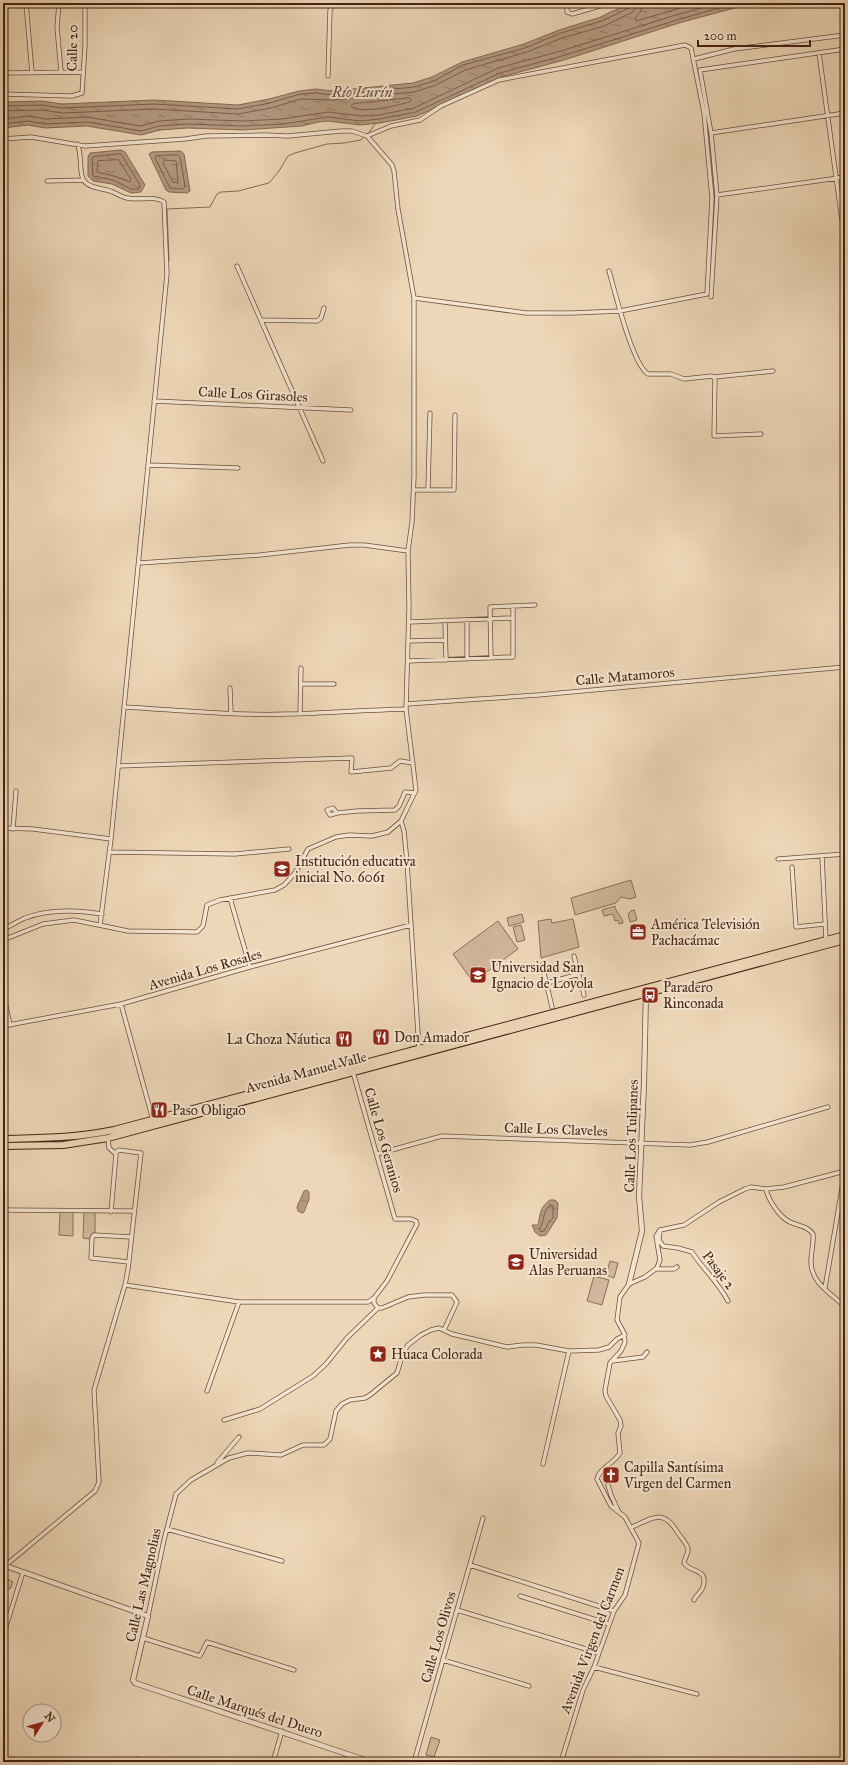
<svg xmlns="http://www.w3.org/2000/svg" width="848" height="1765" viewBox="0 0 848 1765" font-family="'IM FELL Great Primer',serif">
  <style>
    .green { fill: #d1b89c; stroke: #8a6d57 }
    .water { fill: url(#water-ripples); stroke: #876954 }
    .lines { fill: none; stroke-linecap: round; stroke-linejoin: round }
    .shore { stroke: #7c5e49; stroke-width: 1 }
    .stream { stroke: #876954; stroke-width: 1 }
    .minor-casing { stroke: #6e4f3c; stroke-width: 5 }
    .tertiary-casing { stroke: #6e4f3c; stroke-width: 6 }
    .primary-casing { stroke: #442212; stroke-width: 8 }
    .minor { stroke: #f4e5d1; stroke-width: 3.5 }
    .tertiary { stroke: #f4e5d1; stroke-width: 4.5 }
    .primary { stroke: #eed7b8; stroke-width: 6 }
    .labels { text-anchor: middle; stroke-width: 4; stroke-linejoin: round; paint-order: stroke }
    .street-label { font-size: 14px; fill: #442212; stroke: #f4e5d1 }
    .poi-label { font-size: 14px; fill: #442212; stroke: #f4e5d1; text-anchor: start }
    .water-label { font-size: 15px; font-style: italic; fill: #664633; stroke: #f4e5d1 }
  </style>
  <defs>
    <pattern id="water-ripples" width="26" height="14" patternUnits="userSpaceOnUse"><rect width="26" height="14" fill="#b49980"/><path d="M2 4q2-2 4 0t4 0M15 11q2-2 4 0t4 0" fill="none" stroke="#947c67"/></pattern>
  </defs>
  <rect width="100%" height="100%" fill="#eed7b8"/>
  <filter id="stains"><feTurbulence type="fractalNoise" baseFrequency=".005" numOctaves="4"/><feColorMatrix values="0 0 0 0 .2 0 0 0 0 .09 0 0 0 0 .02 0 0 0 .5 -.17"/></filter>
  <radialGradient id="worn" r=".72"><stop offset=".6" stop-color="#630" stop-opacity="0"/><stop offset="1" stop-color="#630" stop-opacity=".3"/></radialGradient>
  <path class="green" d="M631,880L636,897L630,899L621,897L616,903L575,915L571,898Z
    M615,906C616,914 622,916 623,923L619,924L618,920L615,921L613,914L604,916L602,910Z
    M634,910L637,920L630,922L628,914L631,911Z
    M522,914L524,922L509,926L507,918Z
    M551,919L552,923L573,919L579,947L541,958L538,921Z
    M498,921L518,949L473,982L453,954Z
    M521,925L525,940L517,942L513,927Z
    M60,1212H73V1236L59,1235Z
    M84,1212H95V1234L91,1239L83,1238Z
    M610,1261L618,1263L614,1278L606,1275Z
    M594,1276L609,1280L602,1305L587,1301Z
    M3,1577L13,1582L10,1589L3,1585Z
    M431,1737L440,1740L434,1757L426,1755Z"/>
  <path class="water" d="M634,3H753L679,23L564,60L501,77L417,116L380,123L360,125L328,121L318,122L302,126L243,130L188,128L160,130L141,135L87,126L45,128L28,125L3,128V102L42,101L62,104L154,100L238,105L269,99L299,91L316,89L333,91L413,83L432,77L462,62L524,44L559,30L601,17L610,12Z
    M121,150L125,152L145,185L141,192L131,193L112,184L93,181L88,176V157L90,153Z
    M181,151L184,154L190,191L187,193L169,192L166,190L149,154L152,152Z
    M307,1190L309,1192V1199L304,1212L302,1213L298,1211L297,1207L304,1191Z
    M550,1200H555L558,1203L557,1218L546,1235L540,1236L535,1232L532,1225H538C540,1215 540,1207 550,1200Z"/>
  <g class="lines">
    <path class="shore" d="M643,3L641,11L635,18L636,21L698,3
      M409,98L411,100L410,102C397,105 362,115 351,106L353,104Z
      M3,106L42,105L62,108L154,104L238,109L270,103L300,94L316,93L333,95L414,87L434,81L463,65L525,48L561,33L602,21L629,8L632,3
      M3,111L41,110L63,113L154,109L238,114L271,108L301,99L333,100L414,92L436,85L465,70L527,52L562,38L604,26L633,12L636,8L637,3
      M3,119L28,116L46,119L87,117L140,126L159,121L188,119L243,121L282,119L328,112L361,116L379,115L414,108L498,68L561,51L676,15L720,3
      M3,124L28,121L46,124L87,122L141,131L159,126L188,124L243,126L283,124L328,117L360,121L379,119L416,112L500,73L562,56L677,20L736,3
      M121,154L140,185L139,189H131L113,180L93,176L92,159L93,157Z
      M178,155L180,157L185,186L183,189L170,188L155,158L156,156Z
      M119,160L131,180L130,182L114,176L97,172L98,161Z
      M165,160L176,161L178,183L173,182L163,163Z
      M550,1205L553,1206V1218L549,1222L544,1231L541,1232L539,1229C545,1222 542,1212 550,1205Z"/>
    <path class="stream" d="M368,134L375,124
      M169,261L167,209L210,207L217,194L221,192L238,191L269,183L279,171L288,156L295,153L327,144L344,143L361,140L365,136"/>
    <g class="minor-casing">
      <path id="minor" d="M26,3L32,73
        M59,3L57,27L61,72
        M567,3V12L572,14L610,3
        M819,53L845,242
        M694,59L734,49L845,35
        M3,73L83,72
        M328,76L330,10L334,3
        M3,94L72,96L82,93L85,46V3
        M711,133L845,113
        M3,139L31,137L85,146L185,139L206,136L265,135L288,136L341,131H352L367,136L391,126L420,120L441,106L499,80L685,45L691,48L704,113L712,198L707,294L620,311L573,313H526L414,298
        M77,144C83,155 78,172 84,181C90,189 104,188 113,192C117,194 122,197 127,198C138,201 154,195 164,202L167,274L111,839L100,925
        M47,181L84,180
        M717,195L845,177
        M237,266L323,461
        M609,271C615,291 632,364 648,374H671L684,379L712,376L715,379L714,436L761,434
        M711,297L717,195L711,133L700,70L845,49
        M261,320L317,321L321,318L324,308
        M714,377L773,371
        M154,401L351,410
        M148,465L238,468
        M414,490H454L455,415
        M428,490L430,413
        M139,563L260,555L350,545H364L408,551
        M445,620L446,660
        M467,620V659
        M409,622L513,618
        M408,641L445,640
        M491,658L490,607L535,605
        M408,661L513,657V606
        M301,684H334
        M230,688L231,713
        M406,704L538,695L845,667
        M124,707C178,710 233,716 288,714C327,713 367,710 406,709
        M300,713L301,668
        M118,766L352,758L351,772L391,768L400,761L413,763
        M337,813L333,808L327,810L330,815L337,813L357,811L395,810L399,806L405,792L415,793
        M401,821L404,831L407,862L419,1049
        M3,828L33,829L111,839
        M13,829L16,791
        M109,852L235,854L289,849
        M822,856L826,940
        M778,859L845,854
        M792,867L796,927L825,924
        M230,898L250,967
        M3,929C11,926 18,921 25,918C49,909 77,910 102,914
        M3,940L43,924L74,920L128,931L197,932L203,926L207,905L220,900L275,890L284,885L295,873L308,849L336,837L349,835L372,836L388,832L401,821L416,790L406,709L409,608L408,551L412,522L414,476V298L398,209L394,171L392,165L367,136
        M574,956L584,995
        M542,965L552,1007
        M547,983L579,974
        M3,993L10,1025
        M121,1004L153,1120
        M3,1026L121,1004L250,967L411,925
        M353,1072L395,1219H411L416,1221L417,1224L387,1281L374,1298V1303L378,1308H382L408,1297L424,1295H452L457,1302L444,1330
        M108,1138L109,1148L116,1154L111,1212
        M377,1154L442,1136L690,1145L708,1142L828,1107
        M766,1189C768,1199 778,1215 788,1221C796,1226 807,1225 813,1234C814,1243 811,1252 811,1262C811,1283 831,1293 845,1307
        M3,1210L134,1211
        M660,1231L659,1240L663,1246L678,1248L692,1252C703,1269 718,1282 728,1301
        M129,1262L91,1258L92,1238L94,1235L131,1237
        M656,1269H674L677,1267
        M125,1285L239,1302H368L374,1298
        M825,1288L845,1171
        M612,1361L643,1357L647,1352
        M207,1391L239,1302
        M224,1420L260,1409L313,1376L326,1364L347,1338L378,1308
        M217,1463L239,1437
        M543,1464L569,1351
        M608,1485L611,1495L618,1510
        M632,1527C653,1518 663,1508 678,1533C681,1538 687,1543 688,1549C689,1554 684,1558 684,1563C690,1573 709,1568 703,1587C701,1593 696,1595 694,1600
        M167,1529L282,1561
        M6,1565L95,1491L99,1482L94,1390L125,1285L128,1269L141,1153L119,1150L116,1152
        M470,1565L614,1611
        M520,1596L609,1624
        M457,1610L599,1653
        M148,1616L164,1540L176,1494L191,1480L229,1458L248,1453L281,1455L303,1445H324L330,1439L336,1411L342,1404L350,1400L365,1398L370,1395L397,1373L403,1353L408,1345L421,1335L431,1330L439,1328L452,1334L507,1347L523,1345H536L569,1351L599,1350L609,1347L617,1339L625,1335
        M3,1636L23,1572
        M143,1638L200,1656L207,1642L294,1670
        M443,1660L529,1686
        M594,1667L697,1694
        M137,1759L148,1762
        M273,1762L282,1731
        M414,1762L483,1518
        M561,1762L583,1690L594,1667L614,1611L625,1595L639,1543L625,1517L611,1506L597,1479C599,1468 615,1463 620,1453L618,1433L621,1426L620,1420L606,1396L605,1390L610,1363L621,1351L625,1342L624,1333L617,1320L620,1297L629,1284L645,1277L657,1268L660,1260L656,1236L660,1230L684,1225L719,1202L745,1189L751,1187L766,1189L784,1187L845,1171"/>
    </g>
    <g class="tertiary-casing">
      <path id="tertiary" d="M629,1284L642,1231L639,1196L644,1083L646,991
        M3,1565L148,1616L133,1680L135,1683L371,1762"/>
    </g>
    <g class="primary-casing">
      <path id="primary" d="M3,1139C41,1138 77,1138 114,1130L845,935
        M3,1146L63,1145L108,1138L845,940"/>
    </g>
    <use href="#minor" class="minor"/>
    <use href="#tertiary" class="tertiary"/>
    <use href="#primary" class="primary"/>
  </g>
  <defs>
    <g id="school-square" transform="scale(0.9)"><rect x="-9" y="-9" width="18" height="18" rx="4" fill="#8f2418" stroke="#f4e5d1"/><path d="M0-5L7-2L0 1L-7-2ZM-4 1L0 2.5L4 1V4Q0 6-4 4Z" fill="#fff"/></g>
    <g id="office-square" transform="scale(0.9)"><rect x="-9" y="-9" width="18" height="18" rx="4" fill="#8f2418" stroke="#f4e5d1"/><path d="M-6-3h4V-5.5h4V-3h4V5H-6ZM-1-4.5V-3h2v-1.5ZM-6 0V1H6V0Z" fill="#fff"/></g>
    <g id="university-square" transform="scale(0.9)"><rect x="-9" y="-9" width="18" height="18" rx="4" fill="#8f2418" stroke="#f4e5d1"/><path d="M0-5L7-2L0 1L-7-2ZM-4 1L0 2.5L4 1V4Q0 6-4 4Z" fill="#fff"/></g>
    <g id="bus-square" transform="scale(0.9)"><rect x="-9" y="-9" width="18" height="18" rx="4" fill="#8f2418" stroke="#f4e5d1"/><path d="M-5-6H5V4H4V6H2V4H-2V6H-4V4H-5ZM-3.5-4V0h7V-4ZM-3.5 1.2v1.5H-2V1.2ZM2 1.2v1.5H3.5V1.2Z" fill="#fff"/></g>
    <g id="restaurant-square" transform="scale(0.9)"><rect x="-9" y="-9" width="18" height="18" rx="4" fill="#8f2418" stroke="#f4e5d1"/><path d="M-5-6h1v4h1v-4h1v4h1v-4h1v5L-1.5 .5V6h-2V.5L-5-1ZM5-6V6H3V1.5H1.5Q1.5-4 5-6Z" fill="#fff"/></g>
    <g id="sight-square" transform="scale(0.9)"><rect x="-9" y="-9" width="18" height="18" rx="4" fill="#8f2418" stroke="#f4e5d1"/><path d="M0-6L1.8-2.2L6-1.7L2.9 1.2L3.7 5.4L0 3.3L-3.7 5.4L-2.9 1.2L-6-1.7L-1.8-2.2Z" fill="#fff"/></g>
    <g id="church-square" transform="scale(0.9)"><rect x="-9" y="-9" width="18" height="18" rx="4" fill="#8f2418" stroke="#f4e5d1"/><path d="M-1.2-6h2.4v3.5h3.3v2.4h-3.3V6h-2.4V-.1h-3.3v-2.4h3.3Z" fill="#fff"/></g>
  </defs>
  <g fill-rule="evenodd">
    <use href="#school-square" x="282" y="869"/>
    <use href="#office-square" x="638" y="932"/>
    <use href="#university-square" x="478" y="975"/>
    <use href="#bus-square" x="650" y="995"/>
    <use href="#restaurant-square" x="381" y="1037"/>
    <use href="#restaurant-square" x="344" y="1039"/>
    <use href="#restaurant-square" x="159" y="1110"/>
    <use href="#university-square" x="516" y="1262"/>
    <use href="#sight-square" x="378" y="1354"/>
    <use href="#church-square" x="611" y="1475"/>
  </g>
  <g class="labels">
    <g class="street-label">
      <text transform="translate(72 48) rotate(-89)" y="5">Calle 20</text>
      <text transform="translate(253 394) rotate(3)" y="5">Calle Los Girasoles</text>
      <text transform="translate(625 676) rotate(-5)" y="5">Calle Matamoros</text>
      <text transform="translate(205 969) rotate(-16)" y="5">Avenida Los Rosales</text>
      <text transform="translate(306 1072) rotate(-15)" y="5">Avenida Manuel Valle</text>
      <text transform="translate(556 1129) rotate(2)" y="5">Calle Los Claveles</text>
      <text transform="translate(631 1136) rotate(-88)" y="5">Calle Los Tulipanes</text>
      <text transform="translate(384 1140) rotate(74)" y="5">Calle Los Geranios</text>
      <text transform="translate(719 1270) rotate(53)" y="5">Pasaje 2</text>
      <text transform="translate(143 1585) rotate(-77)" y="5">Calle Las Magnolias</text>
      <text transform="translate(438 1637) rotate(-74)" y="5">Calle Los Olivos</text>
      <text transform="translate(592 1640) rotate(-69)" y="5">Avenida Virgen del Carmen</text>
      <text transform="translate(255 1711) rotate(18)" y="5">Calle Marqués del Duero</text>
    </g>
    <g class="poi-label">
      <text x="295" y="866">Institución educativa<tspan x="295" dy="16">inicial No. 6061</tspan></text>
      <text x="651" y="929">América Televisión<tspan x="651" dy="16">Pachacámac</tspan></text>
      <text x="491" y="972">Universidad San<tspan x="491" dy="16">Ignacio de Loyola</tspan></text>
      <text x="663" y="992">Paradero<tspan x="663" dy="16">Rinconada</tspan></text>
      <text x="394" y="1042">Don Amador</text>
      <text x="331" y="1044" text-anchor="end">La Choza Náutica</text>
      <text x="172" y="1115">Paso Obligao</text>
      <text x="529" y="1259">Universidad<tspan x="529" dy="16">Alas Peruanas</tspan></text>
      <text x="391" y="1359">Huaca Colorada</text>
      <text x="624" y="1472">Capilla Santísima<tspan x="624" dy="16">Virgen del Carmen</tspan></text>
    </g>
    <g class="water-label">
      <text x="362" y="97">Río Lurín</text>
    </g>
  </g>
  <rect width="848" height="1765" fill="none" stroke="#eed7b8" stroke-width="16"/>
  <rect x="4" y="4" width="840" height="1757" fill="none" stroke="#442212" stroke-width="2"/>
  <rect x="8" y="8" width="832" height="1749" fill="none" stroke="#442212"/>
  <g transform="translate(42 1723) rotate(53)"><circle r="19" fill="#f4e5d1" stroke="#ae9785"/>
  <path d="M0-3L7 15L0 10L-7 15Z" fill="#8f2418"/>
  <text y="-6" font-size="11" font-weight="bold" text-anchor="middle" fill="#442212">N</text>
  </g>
  <path d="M698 40v6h112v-6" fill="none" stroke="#442212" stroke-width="2"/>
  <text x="704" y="40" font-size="12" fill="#442212" stroke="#f4e5d1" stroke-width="3" paint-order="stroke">200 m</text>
  <rect width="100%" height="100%" filter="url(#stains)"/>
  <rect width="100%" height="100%" fill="url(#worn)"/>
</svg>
